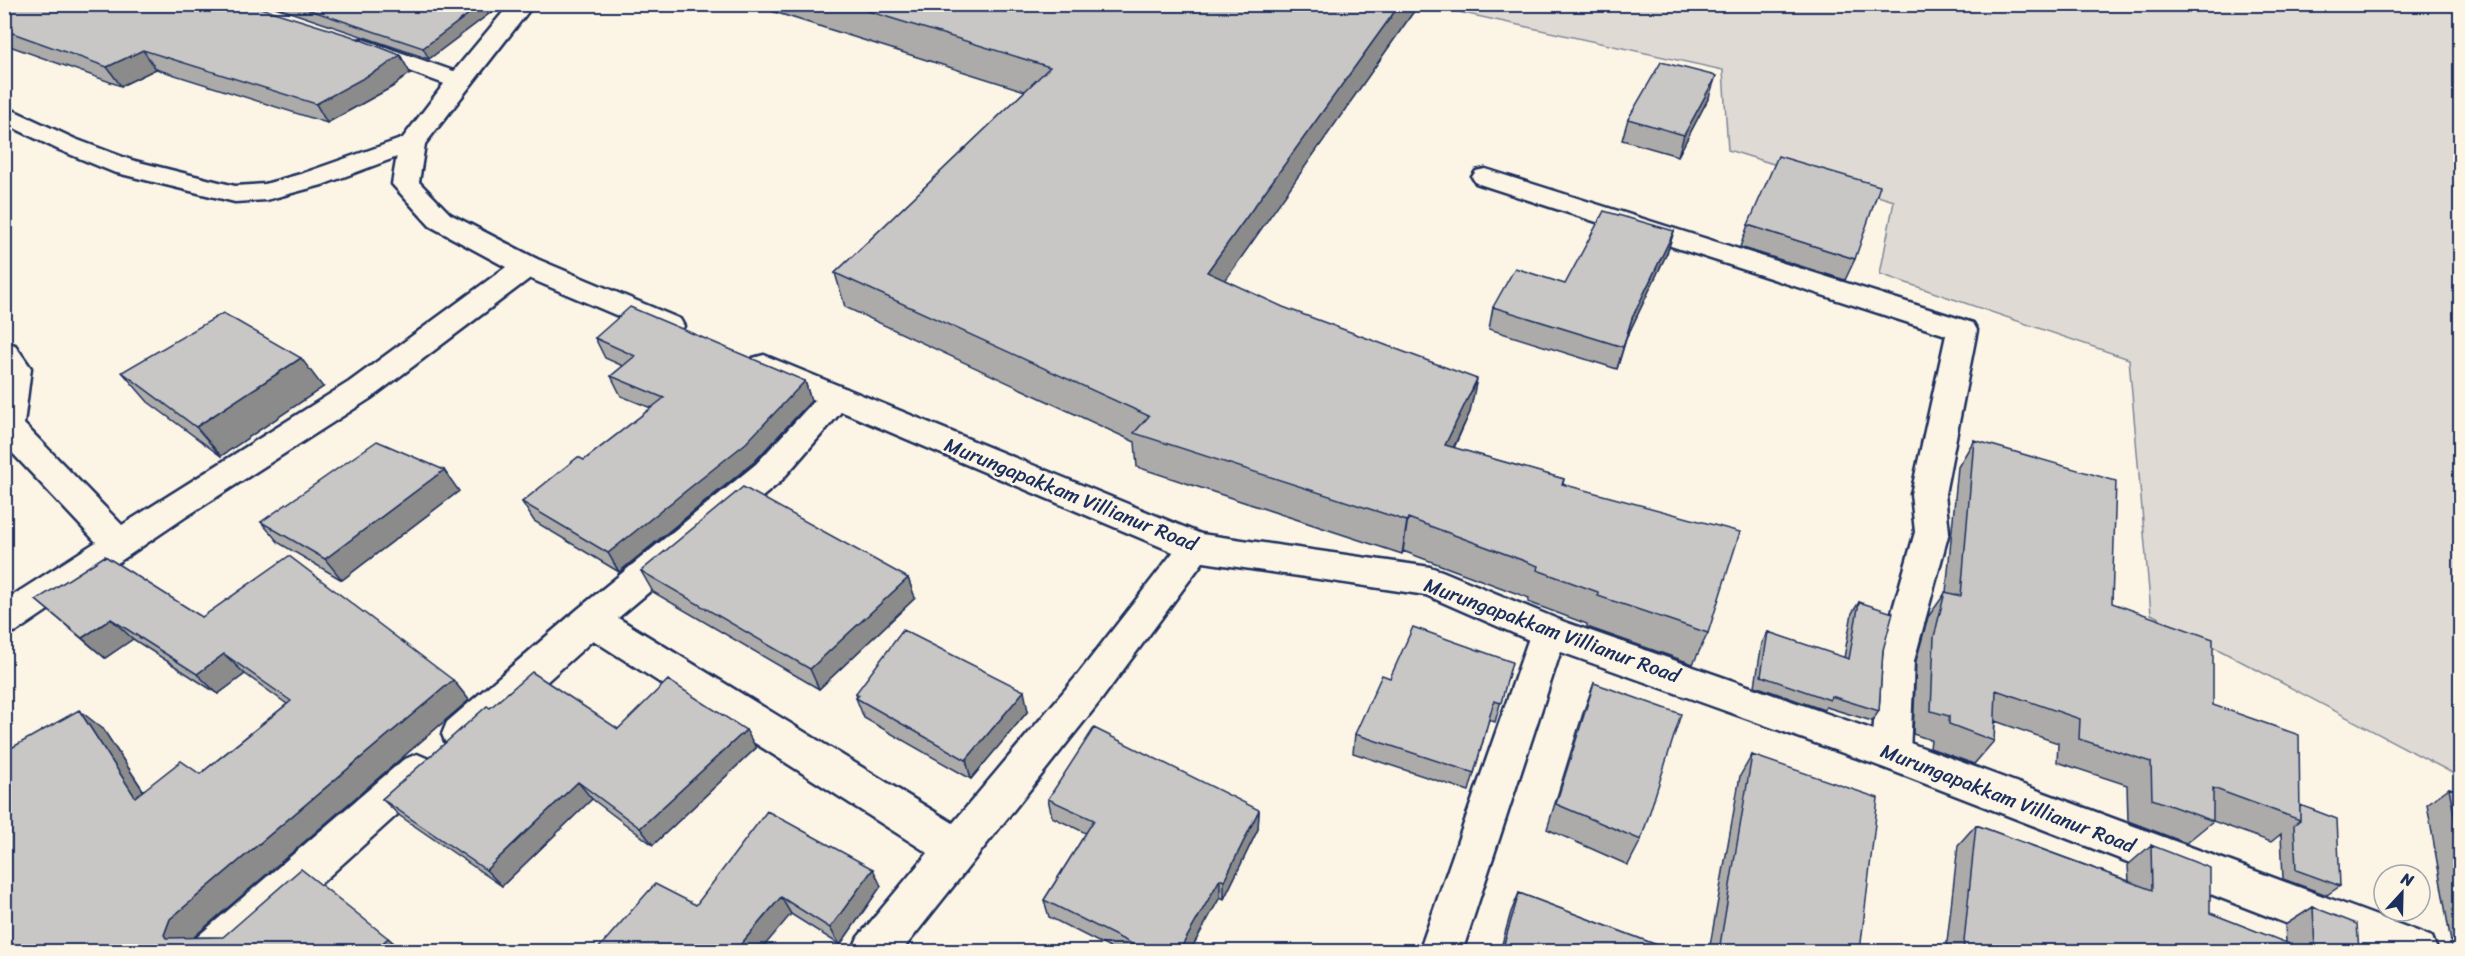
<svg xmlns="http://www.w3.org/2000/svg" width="2465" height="956" viewBox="0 0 2465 956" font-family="Sriracha,sans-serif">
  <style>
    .green { fill: #dfdbd4; stroke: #7d8599; stroke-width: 1.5 }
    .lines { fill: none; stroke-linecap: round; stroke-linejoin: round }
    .minor-casing { stroke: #1b2f5e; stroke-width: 5 }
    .major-casing { stroke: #1b2f5e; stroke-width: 5 }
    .minor { fill: #fcf5e5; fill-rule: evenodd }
    .major { fill: #fcf5e5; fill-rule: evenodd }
    .wall { fill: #acabaa; stroke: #1b2f5e; stroke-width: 1.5 }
    .shaded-wall { fill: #8c8b8b; stroke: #1b2f5e; stroke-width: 1.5 }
    .building { fill: #c8c7c6; stroke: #1b2f5e; stroke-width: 1.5 }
    .labels { text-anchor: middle; stroke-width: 5; stroke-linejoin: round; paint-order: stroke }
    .street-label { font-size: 20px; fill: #1b2f5e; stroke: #fcf5e5 }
  </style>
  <rect width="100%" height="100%" fill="#fcf5e5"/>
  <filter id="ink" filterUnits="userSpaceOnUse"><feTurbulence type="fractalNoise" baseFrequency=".0167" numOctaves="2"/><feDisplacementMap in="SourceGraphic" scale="12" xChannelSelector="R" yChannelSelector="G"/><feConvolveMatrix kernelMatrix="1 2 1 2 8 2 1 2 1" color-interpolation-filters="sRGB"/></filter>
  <g filter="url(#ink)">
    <path class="green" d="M1456,4L2460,5V777L2151,614L2129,359L1880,274L1894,201L1728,150L1723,70L1454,11Z"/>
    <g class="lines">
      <g class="minor-casing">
        <path id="minor" d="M362,39L468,76L471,81L468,86L459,88L450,86L354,51L350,46L354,41Z
          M4,106L75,139L131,160L235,186L265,184L304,173L412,135L421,138L425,143L421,148L322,185L266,200L235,202L113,172L57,149L4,123Z
          M1485,169L1973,323L1977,330L1945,494L1949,532L1914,661L1910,753L1905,765L1891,770L1877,765L1872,753L1878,661L1915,532L1911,494L1946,335L1476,183L1472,177L1476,171Z
          M527,257L537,259L541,266L537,273L371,398L184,518L17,631L4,635V601L96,542L4,444V342L15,345L31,368L24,424L122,525L349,382L517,259Z
          M836,386L847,389L852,397L847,405L780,482L618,618L953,823L1075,678L1185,537L1197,533L1209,537L1214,547L1101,700L901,952H852L858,937L928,853L593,640L475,746L461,751L447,746L442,734L447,722L578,609L756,464L825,389Z
          M1549,617L1562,621L1567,632L1462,952H1419L1531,632L1536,621Z
          M417,754L431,760L437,772L431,784L245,952H191L197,937L403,760Z"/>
      </g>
      <g class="major-casing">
        <path id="major" d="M510,4H534L425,144L419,182L450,214L537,259L680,319L684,326L680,333L669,336L658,333L517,273L430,226L392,184L399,143L450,76Z
          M764,355L1201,534L1430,567L1442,571L1562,621L1891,736L2417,931L2432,937L2438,952H2360L1882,767L1536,643L1426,595L1197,561L1185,557L753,374L749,366L753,358Z"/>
      </g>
      <use href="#minor" class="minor"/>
      <use href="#major" class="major"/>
    </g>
    <path class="wall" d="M4,4L101,6L400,55L410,73L392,87L327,123L156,69L121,86L4,44Z
      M266,4H502L429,59Z
      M749,4H1419L1225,280L1470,412L1454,448L1564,479L1563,484L1708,633L1693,664L1587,627V624L1528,602L1529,598L1403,551L1402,554L1137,467L1135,442L845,307L835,273L1025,91Z
      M1709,97L1678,156L1622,140L1628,119Z
      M1748,225L1855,259L1845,280L1740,247Z
      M1674,231L1667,253L1626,339L1617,369L1489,329L1493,307L1565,284Z
      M595,338L805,381L811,401L754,462L619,572L534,521L522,502L584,460L651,408L621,396L611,376L623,366L605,358Z
      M122,372L323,387L221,456L148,402Z
      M1974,440L2112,603L2213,705L2300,805L2340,886L2327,895L2283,879L2281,834L2271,842L2213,821L2186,843L2128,821L2127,785L2057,762L2058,743L1995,721L1994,741L1974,764L1930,748L1931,740L1913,734L1916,661L1928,617L1946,592L1958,467Z
      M459,491L342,580L279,543L261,522Z
      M641,571L908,578L915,598L819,689L653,592Z
      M36,600L202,617L453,680L469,700L194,937L388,938L403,951H4L103,729L143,790L200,774L287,704L245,674L218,694L133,639L105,658Z
      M1859,602L1883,650L1879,711L1872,721L1826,707L1824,710L1755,686L1762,643L1768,632L1844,658L1852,613Z
      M1512,662L1495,722L1489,720L1469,791L1353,753L1355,734L1390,678Z
      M1594,683L1641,840L1628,865L1547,829L1584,710Z
      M856,693L1028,711L971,779L864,718L856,698L857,697Z
      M490,708L618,729L746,730L756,748L653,845L592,799L502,886L400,816L382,799Z
      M1752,755L1860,951H1709L1740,776Z
      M2449,788L2460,791V951L2452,948L2427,804Z
      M1048,799L1259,810L1258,829L1224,899L1220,897L1190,951H1116L1049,917L1044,900L1086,833L1052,817Z
      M1976,825L2129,881L2128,865L2151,845L2210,913L2286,943L2285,925L2313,907L2359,951H1946L1958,845Z
      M881,886L840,945L791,914L696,905Z
      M1519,893L1673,951H1500L1511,912Z"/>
    <path class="shaded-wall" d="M482,4H502L429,59L423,48Z
      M1400,4H1419L1208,305L1207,272Z
      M143,50L156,69L121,86L107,67Z
      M400,55L410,73L392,87L327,123L316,104Z
      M1716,76L1709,97L1678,156L1684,135Z
      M1674,231L1667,253L1626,339L1617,369L1632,318Z
      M301,358L323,387L221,456L196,427Z
      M1477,379L1470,412L1439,478L1445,445Z
      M805,381L811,401L754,462L619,572L608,553Z
      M444,470L459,491L342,580L325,559Z
      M1408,518L1403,551L1402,554L1407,521Z
      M908,578L915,598L819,689L810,669Z
      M111,619L133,639L105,658L82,638Z
      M224,654L245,674L218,694L197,674Z
      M453,680L469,700L195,936L189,951L166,938L164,935L170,919Z
      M1024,691L1028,711L971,779L966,760Z
      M79,710L103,729L159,815L135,797Z
      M746,730L756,748L653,845L640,828Z
      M578,782L592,799L502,886L486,870Z
      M1259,810L1258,829L1224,899V881Z
      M873,869L881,886L840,945L830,928Z
      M1220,879V897L1190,951H1179Z
      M781,897L791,914L760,951H735Z
      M388,938L403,951H374Z"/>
    <path class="building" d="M4,4H97L101,6L104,4H248L351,36L400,55L382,68L316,104L143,50L107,67L4,30Z
      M292,4H482L423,48Z
      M845,4H1400L1207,272L1283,307L1477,379L1445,445L1564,479L1562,484L1740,532L1708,633L1598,596V592L1537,570L1538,566L1408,518L1407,521L1134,433L1149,416L835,273L1050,67Z
      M1661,62L1716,76L1684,135L1628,119Z
      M1778,156L1880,186L1855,259L1748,225Z
      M1604,211L1674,231L1632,318L1623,347L1493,307L1515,268L1565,284Z
      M630,307L805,381L746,443L608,553L522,502L578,457L584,460L664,398L611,376L635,356L595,338Z
      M223,313L301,358L196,427L122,372Z
      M1974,440L2116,481L2112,603L2213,639V705L2299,735L2300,820L2213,788V821L2152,799L2151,762L2079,739L2080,719L1996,690L1994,741L1949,724V716L1931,711L1934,637L1945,592L1961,596Z
      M377,441L444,470L325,559L261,522Z
      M743,487L908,578L810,669L641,571Z
      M105,556L202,617L289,556L453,680L170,919L164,935L166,938L223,937L301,869L388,938L374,951H4V752L79,710L135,797L181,761L200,774L291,701L224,654L197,674L111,619L82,638L36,600Z
      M1859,602L1893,613L1883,650L1879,711L1831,696L1830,700L1761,676L1768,632L1849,659Z
      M1413,627L1512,662L1501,703L1494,701L1474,773L1355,734L1382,675L1390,678Z
      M903,630L1024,691L966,760L856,698L859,695L856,693Z
      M532,672L618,729L668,680L746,730L640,828L578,782L486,870L382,799L487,706L490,708Z
      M1594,683L1681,714L1641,840L1556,804Z
      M1094,728L1259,810L1224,881L1220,879L1179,951H1146L1044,900L1094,820L1048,799Z
      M1752,755L1878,798L1860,951H1719Z
      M2449,788L2460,791V846Z
      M2300,805L2337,819L2340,886L2296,870L2294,825L2300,820Z
      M767,811L873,869L830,928L781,897L735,951H596L655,884L696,905Z
      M1976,825L2152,890L2151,845L2210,868V913L2307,951H1963Z
      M1519,893L1673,951H1502Z
      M2313,907L2357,924L2359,951H2315Z"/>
  </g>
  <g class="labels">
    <g class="street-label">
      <text transform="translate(1071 494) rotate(22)" y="7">Murungapakkam Villianur Road</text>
      <text transform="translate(1552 630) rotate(20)" y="7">Murungapakkam Villianur Road</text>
      <text transform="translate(2008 798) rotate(21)" y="7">Murungapakkam Villianur Road</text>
    </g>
  </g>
  <rect width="2465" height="956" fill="none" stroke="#fcf5e5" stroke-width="24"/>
  <rect x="12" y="12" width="2441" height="932" fill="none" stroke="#1b2f5e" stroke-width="2" filter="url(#ink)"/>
  <g transform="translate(2402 893) rotate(22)"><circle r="28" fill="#fcf5e5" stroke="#a2a6af" stroke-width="1.5"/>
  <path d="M0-4.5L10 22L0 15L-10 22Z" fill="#1b2f5e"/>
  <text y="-9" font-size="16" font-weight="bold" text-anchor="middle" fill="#1b2f5e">N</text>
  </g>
</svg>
